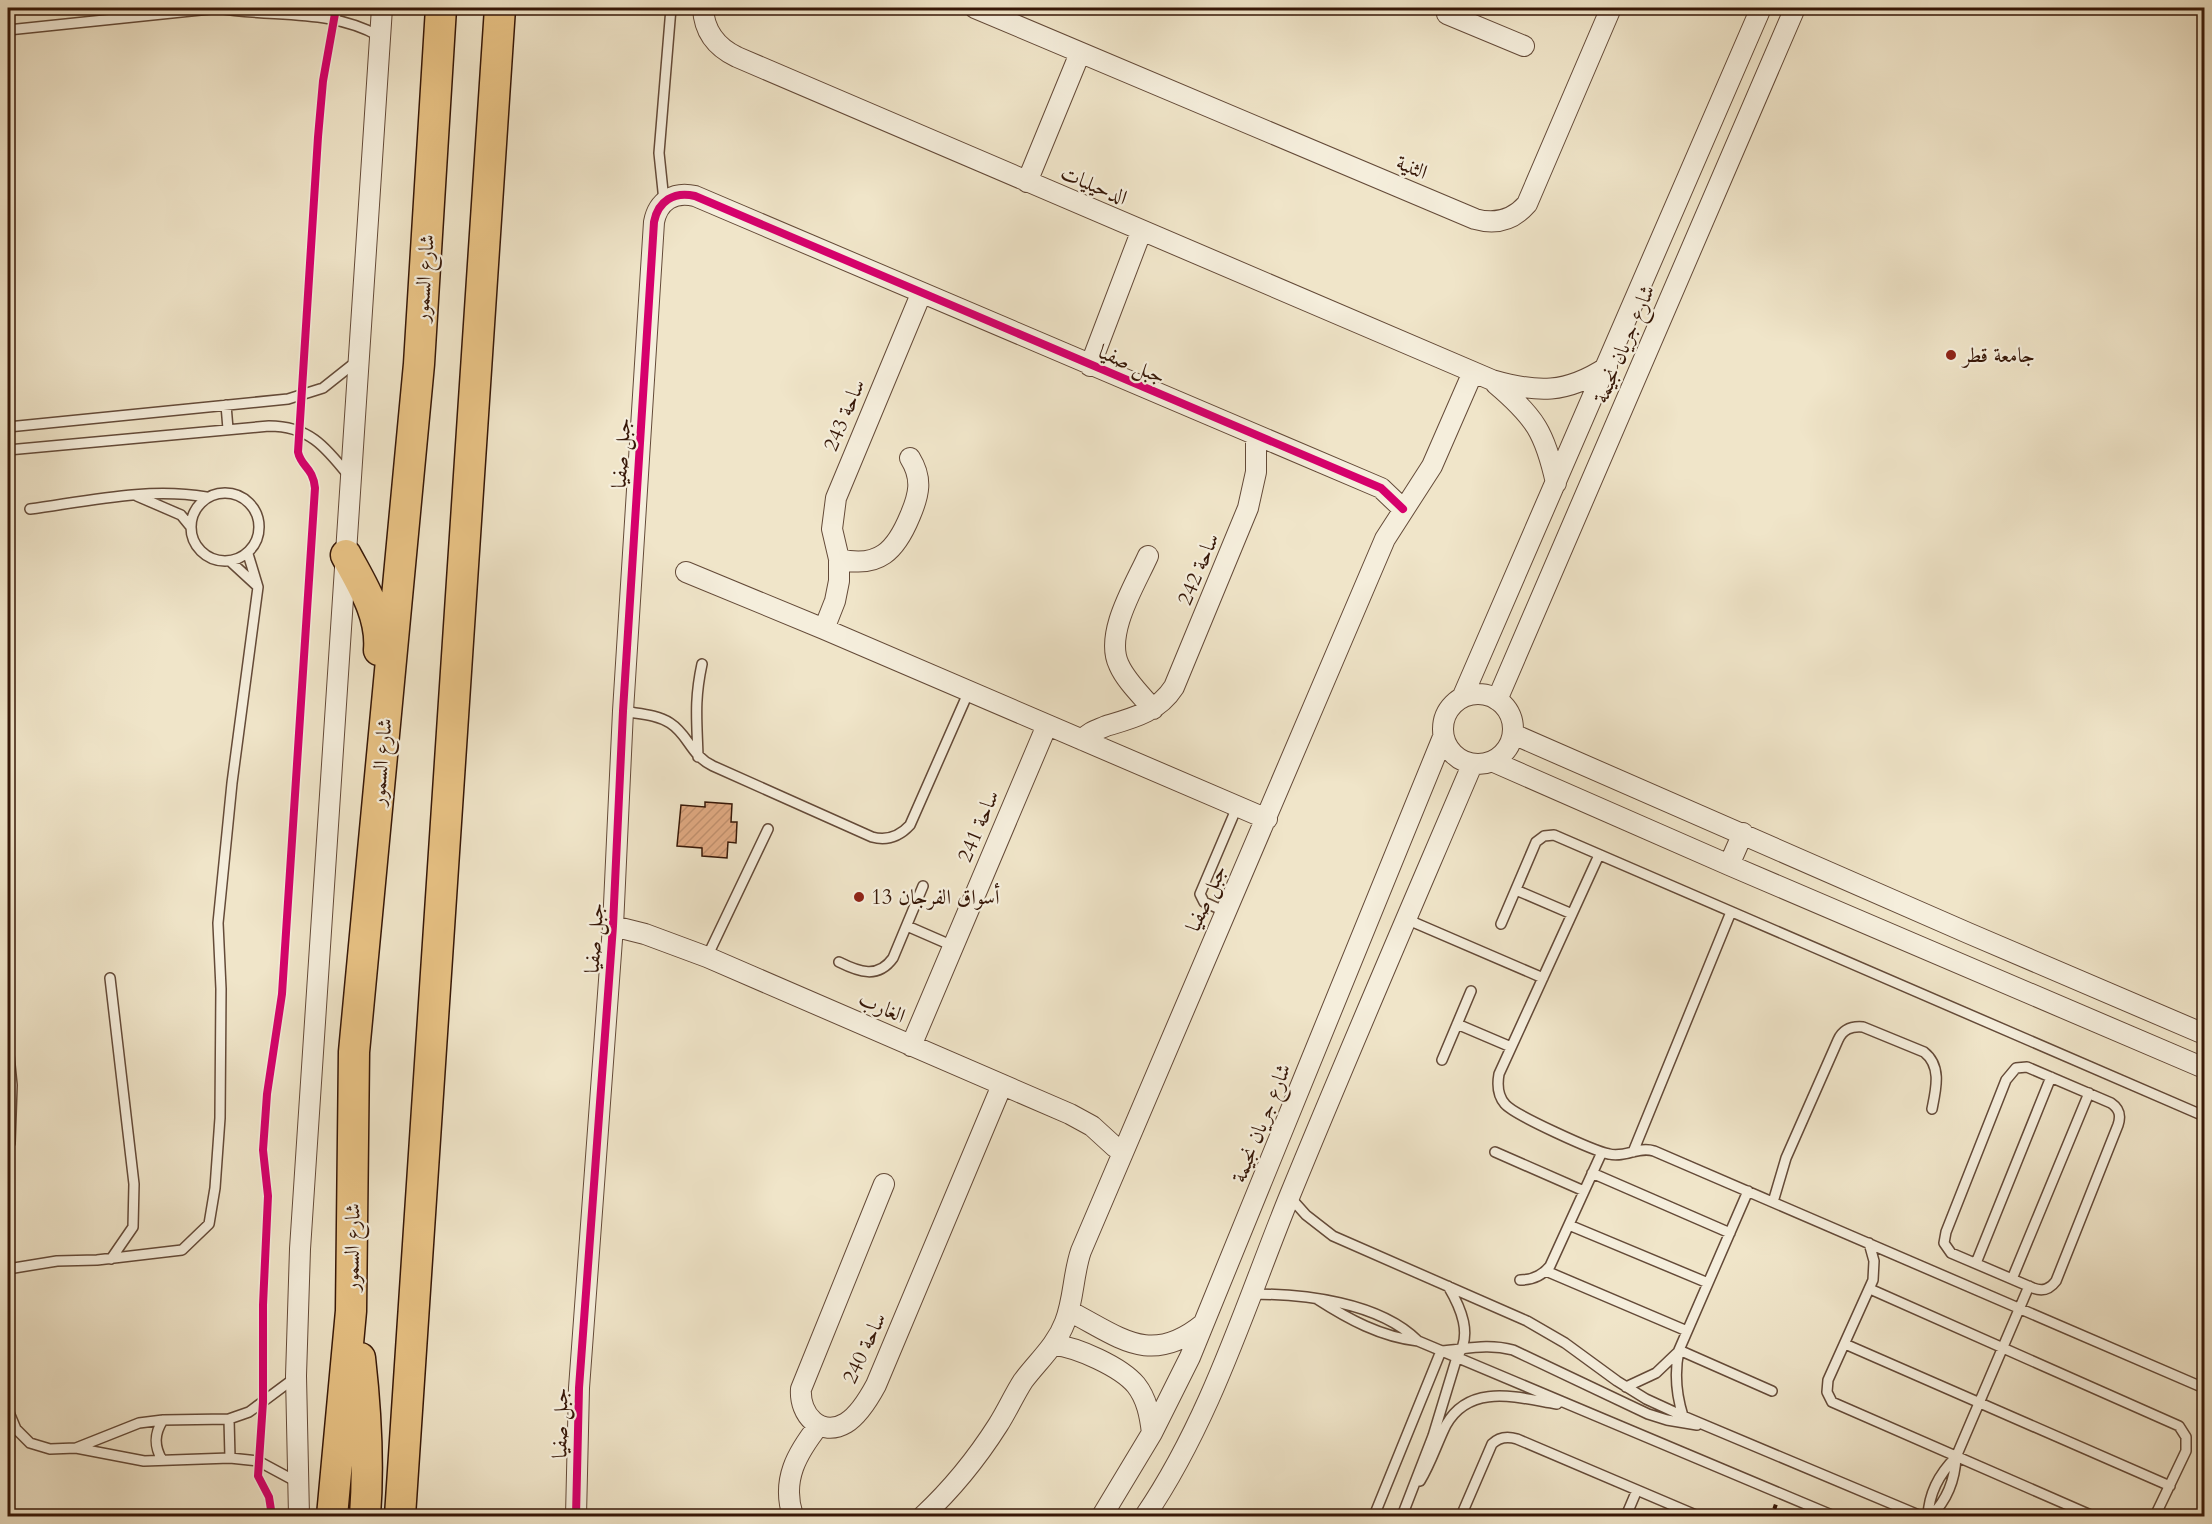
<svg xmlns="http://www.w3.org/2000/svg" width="2212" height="1524" viewBox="0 0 2212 1524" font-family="Cardo,Amiri,serif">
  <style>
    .building { fill: url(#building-hatch); stroke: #361707; stroke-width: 1.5 }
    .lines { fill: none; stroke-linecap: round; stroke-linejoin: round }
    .service-casing { stroke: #644a38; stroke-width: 12 }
    .minor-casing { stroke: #644a38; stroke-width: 22 }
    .primary-casing { stroke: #361707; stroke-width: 33 }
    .path { stroke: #361707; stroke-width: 4; stroke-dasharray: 4.5 3; stroke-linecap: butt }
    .service { stroke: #f5eedc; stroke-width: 9 }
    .minor { stroke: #f5eedc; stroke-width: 20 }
    .primary { stroke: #e8c284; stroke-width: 30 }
    .cycleway-casing { stroke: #f5eedc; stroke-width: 11 }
    .cycleway { stroke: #d6006c; stroke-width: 8 }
    .poi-dot { fill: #8f2418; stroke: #f5eedc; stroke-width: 2 }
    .labels { text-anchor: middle; stroke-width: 4.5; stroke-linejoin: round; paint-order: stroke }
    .street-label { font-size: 21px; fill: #361707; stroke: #f5eedc }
    .poi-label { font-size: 21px; fill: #361707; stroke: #f5eedc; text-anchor: start }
  </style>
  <defs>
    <pattern id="building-hatch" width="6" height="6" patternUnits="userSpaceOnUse" patternTransform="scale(1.5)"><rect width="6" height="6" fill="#e2ab84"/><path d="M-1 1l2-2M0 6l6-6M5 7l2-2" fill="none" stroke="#c29270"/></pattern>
  </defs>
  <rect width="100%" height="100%" fill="#f0e5c9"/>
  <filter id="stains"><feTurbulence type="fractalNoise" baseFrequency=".00333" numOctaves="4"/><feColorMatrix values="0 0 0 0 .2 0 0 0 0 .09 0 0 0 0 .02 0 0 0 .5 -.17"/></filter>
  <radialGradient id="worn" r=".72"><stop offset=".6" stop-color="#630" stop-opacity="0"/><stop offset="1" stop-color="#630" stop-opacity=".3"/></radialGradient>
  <path class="building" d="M705,802L732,804L731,822H737L736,843L728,842L727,858L702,856V848L677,846L681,805L705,807Z"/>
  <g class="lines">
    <g class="service-casing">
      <path id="service" d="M218,8C273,18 329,8 379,36
        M8,30L220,8
        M664,201L659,153L671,8
        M226,405L228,429
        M8,427L288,399L323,388L357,361
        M8,450L269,426C308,426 325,446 348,475
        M191 527a34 34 0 1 1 68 0a34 34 0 1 1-68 0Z
        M137,496L181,515L190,526
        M30,509C88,501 149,487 206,497
        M231,562L256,585
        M623,711C638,714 656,714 670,723C689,735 690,755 713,766L872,837C887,841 899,837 910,825L969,691
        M698,757C697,721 694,701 702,664
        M1599,855L1499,1074C1497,1085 1498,1096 1505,1104C1514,1115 1594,1151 1609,1154C1626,1158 1638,1146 1654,1151L2204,1388
        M1516,890L1572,914
        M1226,912L1204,902L1200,894L1237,807
        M1406,919L1543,978
        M1501,924L1536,842L1544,836L1554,835L2204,1116
        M907,926L953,946
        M707,957L768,829
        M839,962C859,972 878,979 893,958L923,886
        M110,978L134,1184L133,1227L111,1259
        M1457,1024L1511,1047
        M8,1045L12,1085L10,1143L8,1146
        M1442,1060L1471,991
        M2027,1067L2111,1103C2120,1109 2121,1116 2118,1125L2056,1281C2050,1289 2043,1292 2033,1288L1951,1253L1944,1243L1946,1232L2006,1080L2016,1068Z
        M1495,1152L1584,1191
        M1633,1152L1731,912
        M1592,1173L1730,1233
        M1289,1196L1306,1215L1333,1236L1527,1321L1565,1343L1617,1381L1646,1399L1683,1416L1921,1516
        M1773,1202L1786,1158L1838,1040C1843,1029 1851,1026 1863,1027L1924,1052C1942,1066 1936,1089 1932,1109
        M1569,1225L1708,1283
        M1869,1243L1874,1261L1873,1280L1828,1380L1827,1392L1832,1402L2093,1516
        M1976,1263L2051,1077
        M8,1269L57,1261L97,1260L182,1250L209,1224L215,1188L220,1118L221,989L218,923L232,783L258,587L248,554
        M1546,1271L1687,1331
        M2012,1279L2089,1093
        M1520,1280C1533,1280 1542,1276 1550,1266L1602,1152
        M1870,1289L2179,1426L2186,1437V1451L2155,1516
        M1252,1294C1304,1294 1379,1302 1418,1341
        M1317,1299C1348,1319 1381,1337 1418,1341L1834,1516
        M1845,1344L2170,1486
        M1679,1350L1772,1391
        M1626,1387L1656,1373L1678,1352
        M8,1410L16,1429L30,1443L50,1449L76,1448L144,1461L230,1458L249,1460L258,1461L297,1482
        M1683,1416C1676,1394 1674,1374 1679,1350L1748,1191
        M229,1419L230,1458
        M76,1448L139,1423L163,1420L229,1419L249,1412L296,1377
        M162,1460C154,1446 154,1434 163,1420
        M1420,1481C1431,1463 1437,1443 1446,1425C1470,1382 1519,1398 1557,1404
        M1374,1516L1441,1351C1467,1349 1487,1343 1513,1350L1648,1414L1667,1420L1697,1425
        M1402,1516L1433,1436L1457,1357C1473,1335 1461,1308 1448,1286
        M1461,1516L1492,1444C1499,1437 1507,1436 1517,1439L1698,1516
        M1626,1516L1637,1490
        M1928,1516C1929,1492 1939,1474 1956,1457
        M1931,1516C1947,1500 1955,1480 1956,1457L2029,1286"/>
    </g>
    <g class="minor-casing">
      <path id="minor" d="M703,8C704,31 716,47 737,57L1492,380C1537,393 1566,394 1607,367
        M975,8L1475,219C1496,225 1513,220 1527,204L1611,8
        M1449,8L1447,14L1524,46
        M1027,182L1080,53
        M1090,366L1141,232
        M1496,384C1535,417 1545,433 1556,483
        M1148,556C1135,585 1104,634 1119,665C1126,681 1142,696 1153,709
        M839,559C879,569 896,550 910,516C919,495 923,479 910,458
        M686,572L824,629L1267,819
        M824,629L835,601L839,581V559L832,529L836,498L921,294
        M1443 729a35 35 0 1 1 70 0a35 35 0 1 1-70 0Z
        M1462,698L1761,8
        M1497,700L1795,8
        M1513,734L1968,933L2204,1034
        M1082,740C1089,732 1097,730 1106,726C1133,718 1158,712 1174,687L1248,508L1256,472V435
        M1494,762L1729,865L2204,1068
        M1729,865L1743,833
        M613,926L645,934L707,957L1070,1114L1092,1126L1115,1147L1123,1151
        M911,1046L1047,725
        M884,1184L801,1389C799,1415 821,1438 846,1423C859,1415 869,1398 876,1385L1002,1085
        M1069,1311C1120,1337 1150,1367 1203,1324
        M1054,1345C1077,1347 1121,1367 1136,1385C1147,1399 1150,1416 1152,1433
        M299,1516L296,1376L300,1249L382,8
        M576,1516L579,1388L613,926L623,711L654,222C658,201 674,191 695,196L1381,488L1403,509
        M793,1516C781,1480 797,1453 819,1425
        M923,1516C952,1489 977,1458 998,1425C1007,1411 1014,1395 1023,1381C1038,1361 1056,1346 1065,1322C1074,1299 1073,1274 1081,1251L1385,539L1432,466L1473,372
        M1102,1516L1152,1433L1190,1357L1443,737
        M1145,1516C1211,1419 1246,1303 1290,1195C1349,1051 1411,908 1472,765"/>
    </g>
    <g class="primary-casing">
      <path id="primary" d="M346,555C362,585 382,615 379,650
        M360,1358C366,1411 369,1464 365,1516
        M332,1516L351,1311L354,1052L419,364L441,8
        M400,1516L500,8"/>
    </g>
    <path class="path" d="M1772,1516L1776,1504"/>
    <use href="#service" class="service"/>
    <use href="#minor" class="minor"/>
    <use href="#primary" class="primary"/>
    <g class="cycleway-casing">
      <path id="cycleway" d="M272,1516L269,1497L258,1476L263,1402V1305L268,1196L263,1150L267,1094L282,994L315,488C313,467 301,467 298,452L318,137L323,81L336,8
        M576,1516L579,1388L613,926L623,711L654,222C658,201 674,191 695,196L1381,488L1403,509"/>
    </g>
    <use href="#cycleway" class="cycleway"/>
  </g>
  <g class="poi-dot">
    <circle cx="1951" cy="355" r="6"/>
    <circle cx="859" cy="897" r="6"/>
  </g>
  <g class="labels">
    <g class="street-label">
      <text transform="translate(1412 167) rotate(23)" y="7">الثنية</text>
      <text transform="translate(1094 185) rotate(23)" y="7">الدحيليات</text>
      <text transform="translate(424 278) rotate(-86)" y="7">شارع السمور</text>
      <text transform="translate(1624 344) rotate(-67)" y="7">شارع جريان نجيمة</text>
      <text transform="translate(1132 364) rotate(23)" y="7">جبل صفيا</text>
      <text transform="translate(844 415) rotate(-67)" y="7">ساحة 243</text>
      <text transform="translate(621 453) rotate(-86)" y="7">جبل صفيا</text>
      <text transform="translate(1198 569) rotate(-67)" y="7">ساحة 242</text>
      <text transform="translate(381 762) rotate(-85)" y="7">شارع السمور</text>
      <text transform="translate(978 826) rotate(-67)" y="7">ساحة 241</text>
      <text transform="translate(1206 898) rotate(-66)" y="7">جبل صفيا</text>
      <text transform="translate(594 938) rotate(-86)" y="7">جبل صفيا</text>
      <text transform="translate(882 1007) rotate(24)" y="7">الغارب</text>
      <text transform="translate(1261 1123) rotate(-68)" y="7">شارع جريان نجيمة</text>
      <text transform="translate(352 1247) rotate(-89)" y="7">شارع السمور</text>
      <text transform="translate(864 1348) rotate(-65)" y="7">ساحة 240</text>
      <text transform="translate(560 1423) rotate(-89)" y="7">جبل صفيا</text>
    </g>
    <g class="poi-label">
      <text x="1963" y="362">جامعة قطر</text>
      <text x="871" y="904">أسواق الفرجان 13</text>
    </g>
  </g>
  <rect width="2212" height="1524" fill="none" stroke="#f0e5c9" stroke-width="30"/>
  <rect x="9" y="9" width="2194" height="1506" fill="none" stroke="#361707" stroke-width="3"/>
  <rect x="15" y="15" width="2182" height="1494" fill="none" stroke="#361707" stroke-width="1.5"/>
  <rect width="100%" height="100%" filter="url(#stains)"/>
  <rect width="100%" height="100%" fill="url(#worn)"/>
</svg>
